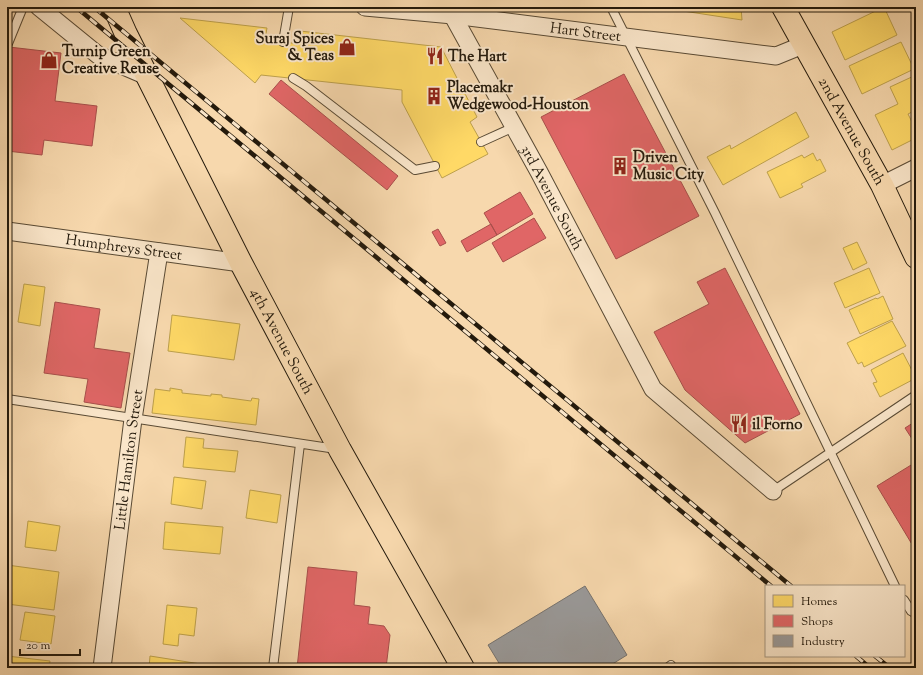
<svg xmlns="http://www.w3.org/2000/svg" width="923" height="675" viewBox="0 0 923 675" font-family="'Sorts Mill Goudy',serif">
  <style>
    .homes { fill: #ffd966; stroke: #bda04b }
    .shops { fill: #e06666; stroke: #a84f4b }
    .industry { fill: #999; stroke: #76736f }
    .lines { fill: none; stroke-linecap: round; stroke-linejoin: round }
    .service-casing { stroke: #594a34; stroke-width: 10 }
    .minor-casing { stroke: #594a34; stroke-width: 19 }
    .primary-casing { stroke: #241a0c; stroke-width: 24 }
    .service { stroke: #fae6ca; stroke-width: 8 }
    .minor { stroke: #fae6ca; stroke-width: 17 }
    .primary { stroke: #f7d8ad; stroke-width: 22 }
    .rail-casing { stroke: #241a0c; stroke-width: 4.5 }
    .rail { stroke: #fae6ca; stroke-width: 3; stroke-dasharray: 9; stroke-linecap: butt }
    .labels { text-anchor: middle; stroke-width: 4; stroke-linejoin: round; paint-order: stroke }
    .street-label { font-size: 15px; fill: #241a0c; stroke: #fae6ca }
    .poi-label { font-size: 15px; font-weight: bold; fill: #241a0c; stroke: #fae6ca; text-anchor: start }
  </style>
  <rect width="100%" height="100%" fill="#f7d8ad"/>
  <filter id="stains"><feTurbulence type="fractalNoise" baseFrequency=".005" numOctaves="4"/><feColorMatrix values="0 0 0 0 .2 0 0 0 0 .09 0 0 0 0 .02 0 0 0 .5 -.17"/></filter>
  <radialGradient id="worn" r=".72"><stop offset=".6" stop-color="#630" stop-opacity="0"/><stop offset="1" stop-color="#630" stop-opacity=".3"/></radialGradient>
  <path class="homes" d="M670,7H741L742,20L670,9Z
    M884,7L897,35L845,60L832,32Z
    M180,18L267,28L265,39L298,44L300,31L441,47L477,117L470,122L488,154L442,178L402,102V90L261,75L255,83Z
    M901,42L914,69L862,94L849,66Z
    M916,75V110L908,114L916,130V138L892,150L875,115L898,104L890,87Z
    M796,112L809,137L723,185L707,157L730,145L731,149Z
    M813,153L817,161L820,159L826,171L801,184L803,187L780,198L767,172L802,155L804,158Z
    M857,242L867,263L853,270L843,248Z
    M869,268L880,293L845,308L834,283Z
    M24,284L45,287L40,326L18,322Z
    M883,296L893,319L860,334L849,310L876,298L877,299Z
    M172,315L240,324L234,360L168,351Z
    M892,321L906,346L864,367L862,362L858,364L847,343Z
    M903,353L916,378L880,397L873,383L877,382L871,370Z
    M170,388L182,390V393L211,396V394L222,395V397L251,401L252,398L259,399L256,425L152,413L155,389L170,391Z
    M186,437L204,439L203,448L238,451L235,472L183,467Z
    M174,477L206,481L202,509L171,504Z
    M250,490L281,495L277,523L246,518Z
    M28,521L60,526L56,551L25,547Z
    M165,522L223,527L220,554L163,549Z
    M7,565L59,572L54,610L7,604Z
    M167,605L197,608L194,636L179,634L178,646L163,644Z
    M25,612L55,616L51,644L20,640Z
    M7,656L50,661L49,668H7Z
    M150,656L207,665L206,668H149Z"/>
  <path class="shops" d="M9,47L61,53L55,101L97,106L92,146L44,140L42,155L7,151V60Z
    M624,74L699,216L616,259L541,117Z
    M281,80L398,176L387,190L269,94Z
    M520,192L533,214L497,235L484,213Z
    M534,218L546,238L503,262L492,243Z
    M491,224L497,235L467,252L461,241Z
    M438,229L446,243L440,246L432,232Z
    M725,268L800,414L745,443L685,390L654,332L709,304L697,282Z
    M55,302L100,309L94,348L130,353L121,408L84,402L88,379L44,373Z
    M916,421V445L905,428Z
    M916,462V551L877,486Z
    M308,567L357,572L354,605L370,607L368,624L384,626L390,635L386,668H297Z"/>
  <path class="industry" d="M585,586L627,655L606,668H502L488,645Z"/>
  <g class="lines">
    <g class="service-casing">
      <path id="service" d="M611,7L715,213L895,586
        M283,42L289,7
        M7,46L23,7
        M293,78L306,86L415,170L435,166
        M481,142L514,127
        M7,399L336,449
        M773,491L916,395
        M904,600L911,611L916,614
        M273,668L300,444
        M667,668L671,665"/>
    </g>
    <g class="minor-casing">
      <g id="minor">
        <path d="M39,7L98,55L149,77"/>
        <path id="s1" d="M365,7L453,15L776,56L803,45"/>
        <path id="s2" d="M448,7L539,172L653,389L773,491"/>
        <path d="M882,185L916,168"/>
        <path id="s3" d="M7,231L241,263"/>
        <path id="s4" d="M102,668L133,419L159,252"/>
      </g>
    </g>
    <g class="primary-casing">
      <g id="primary">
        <path id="s5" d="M114,7L126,34L241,263L340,450L463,668"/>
        <path id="s6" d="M783,7L882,185L916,257"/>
      </g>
    </g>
    <use href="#service" class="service"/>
    <use href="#minor" class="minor"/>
    <use href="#primary" class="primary"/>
    <g class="rail-casing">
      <path id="rail" d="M76,7L771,586
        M94,7L791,586
        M856,656L870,668
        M875,656L890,668"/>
    </g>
    <use href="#rail" class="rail"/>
  </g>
  <defs>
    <g id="shop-bare" transform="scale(1.38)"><path d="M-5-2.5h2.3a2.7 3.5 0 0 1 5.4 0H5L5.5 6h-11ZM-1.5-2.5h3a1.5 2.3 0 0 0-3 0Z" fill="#8f2418" stroke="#fae6ca" stroke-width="2.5" paint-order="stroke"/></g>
    <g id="restaurant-bare" transform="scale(1.38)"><path d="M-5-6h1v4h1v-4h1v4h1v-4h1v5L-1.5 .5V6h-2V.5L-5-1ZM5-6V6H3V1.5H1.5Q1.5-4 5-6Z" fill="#8f2418" stroke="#fae6ca" stroke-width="2.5" paint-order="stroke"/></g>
    <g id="building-bare" transform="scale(1.38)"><path d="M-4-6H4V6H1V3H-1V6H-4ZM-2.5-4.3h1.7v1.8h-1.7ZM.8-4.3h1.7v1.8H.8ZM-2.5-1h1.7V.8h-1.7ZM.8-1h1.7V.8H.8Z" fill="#8f2418" stroke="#fae6ca" stroke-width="2.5" paint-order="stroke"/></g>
  </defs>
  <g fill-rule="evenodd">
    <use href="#shop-bare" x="347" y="47"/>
    <use href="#restaurant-bare" x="435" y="56"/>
    <use href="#shop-bare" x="49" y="60"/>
    <use href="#building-bare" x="434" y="96"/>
    <use href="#building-bare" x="620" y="166"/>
    <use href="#restaurant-bare" x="739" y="424"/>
  </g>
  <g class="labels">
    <g class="street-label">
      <text dy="5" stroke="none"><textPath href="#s1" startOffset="222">Hart Street</textPath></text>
      <text dy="5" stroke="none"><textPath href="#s6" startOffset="142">2nd Avenue South</textPath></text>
      <text dy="5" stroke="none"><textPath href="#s2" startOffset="217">3rd Avenue South</textPath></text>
      <text dy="5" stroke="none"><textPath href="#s3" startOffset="118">Humphreys Street</textPath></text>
      <text dy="5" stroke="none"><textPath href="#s5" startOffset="374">4th Avenue South</textPath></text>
      <text dy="5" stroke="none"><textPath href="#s4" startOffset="210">Little Hamilton Street</textPath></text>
    </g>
    <g class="poi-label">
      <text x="334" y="43" text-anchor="end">Suraj Spices<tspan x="334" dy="17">&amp; Teas</tspan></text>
      <text x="62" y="56">Turnip Green<tspan x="62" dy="17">Creative Reuse</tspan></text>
      <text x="448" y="61">The Hart</text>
      <text x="447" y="92">Placemakr<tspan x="447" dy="17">Wedgewood-Houston</tspan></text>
      <text x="633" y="162">Driven<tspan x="633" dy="17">Music City</tspan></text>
      <text x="752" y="429">il Forno</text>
    </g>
  </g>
  <rect width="923" height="675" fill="none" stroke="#f7d8ad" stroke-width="24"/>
  <rect x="8" y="8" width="907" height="659" fill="none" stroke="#241a0c" stroke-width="2"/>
  <rect x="12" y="12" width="899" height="651" fill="none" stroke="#241a0c"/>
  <rect x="765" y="585" width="140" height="72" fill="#fae6ca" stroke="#a4947e"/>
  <rect x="773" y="595" width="20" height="12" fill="#ffd966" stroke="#a4947e"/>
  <text x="801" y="605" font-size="12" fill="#241a0c">Homes</text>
  <rect x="773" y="615" width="20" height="12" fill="#e06666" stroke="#a4947e"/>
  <text x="801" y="625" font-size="12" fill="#241a0c">Shops</text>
  <rect x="773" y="635" width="20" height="12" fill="#999999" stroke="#a4947e"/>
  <text x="801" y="645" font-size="12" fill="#241a0c">Industry</text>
  <path d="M20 649v6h60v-6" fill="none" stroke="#241a0c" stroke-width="2"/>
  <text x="26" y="649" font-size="12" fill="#241a0c" stroke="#fae6ca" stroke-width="3" paint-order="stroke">20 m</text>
  <rect width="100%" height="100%" filter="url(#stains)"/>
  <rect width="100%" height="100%" fill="url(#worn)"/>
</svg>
